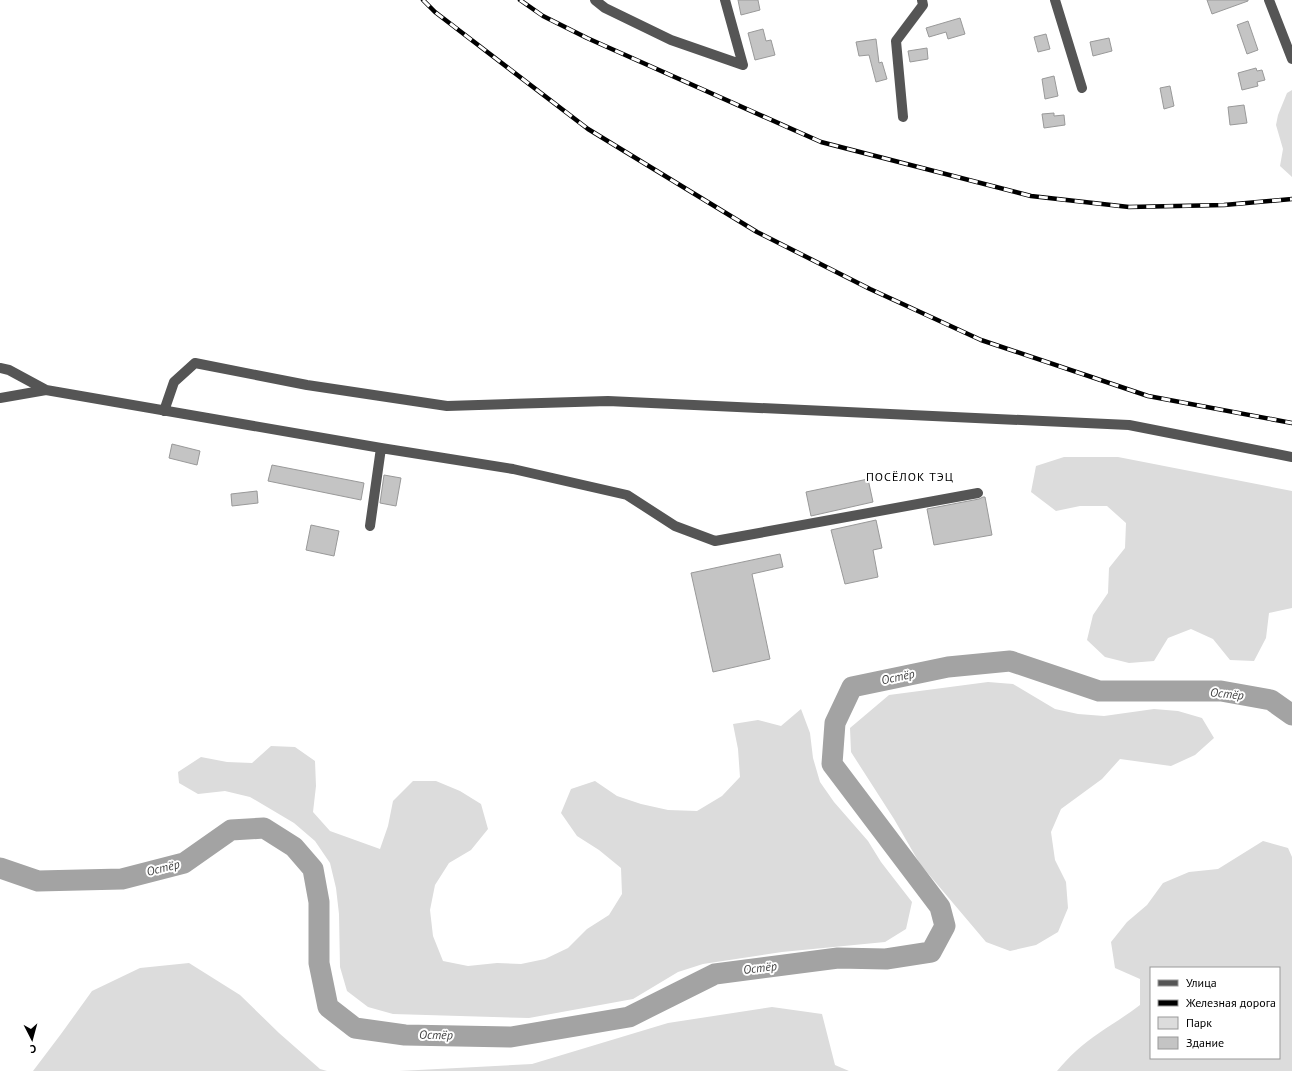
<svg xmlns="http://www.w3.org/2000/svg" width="1292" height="1071" viewBox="0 0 1292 1071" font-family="'PT Sans',sans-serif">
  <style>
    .green { fill: #dcdcdc; fill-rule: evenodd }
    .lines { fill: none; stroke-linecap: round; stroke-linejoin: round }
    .river { stroke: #a3a3a3; stroke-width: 21 }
    .building { fill: #c4c4c4; stroke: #999 }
    .minor { stroke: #555; stroke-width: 10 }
    .rail-casing { stroke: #000; stroke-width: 4.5 }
    .rail { stroke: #fff; stroke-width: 3; stroke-dasharray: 9; stroke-linecap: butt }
    .labels { text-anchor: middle; stroke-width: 4; stroke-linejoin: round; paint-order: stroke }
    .neighbourhood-label { font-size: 12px; letter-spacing: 1px; fill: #000; stroke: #fff }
    .water-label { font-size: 12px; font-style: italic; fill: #444; stroke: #fff }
  </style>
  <rect width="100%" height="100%" fill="#fff"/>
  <path class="green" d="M1292,90V177L1280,166L1283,149L1276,125L1278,115L1287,93Z
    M1064,457H1118L1292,491V608L1269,613L1266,638L1254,661L1230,660L1213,639L1191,629L1168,638L1154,661L1129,663L1105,657L1087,640L1093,615L1108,593L1109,568L1125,548L1126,523L1107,506H1080L1056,511L1031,492L1036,466Z
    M988,682L1013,684L1055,709L1078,714L1104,716L1154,709L1178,711L1202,718L1214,738L1195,755L1171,766L1120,759L1102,779L1061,809L1051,832L1055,860L1066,882L1068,908L1058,932L1036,945L1010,951L986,942L920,864L894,819L851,752L850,728L889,695Z
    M801,709L810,733L813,758L820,782L834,802L868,841L881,862L912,902L906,929L885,942L782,952L703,964L678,972L633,999L529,1018L393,1014L368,1007L347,991L340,967L339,914L336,888L330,863L315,841L294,823L250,797L225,791L198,794L179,783L178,772L201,757L227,762L252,763L271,746L295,747L315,761L316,786L313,812L330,831L380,849L388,826L393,801L413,781H436L460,791L481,804L488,829L471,850L449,863L435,885L430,910L433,936L443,961L468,966L497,963L521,964L545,959L568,948L587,929L609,915L622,894L621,868L599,850L577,836L561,813L571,789L595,781L617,796L641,804L668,810L697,811L722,796L740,777L738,749L733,724L758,720L781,726Z
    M1263,841L1288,848L1292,857V1071H1057C1063,1064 1069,1057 1076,1051C1096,1033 1119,1021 1140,1005V979L1115,968L1111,942L1127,922L1147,905L1163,883L1189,872L1218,869ZM1151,968H1279V1058H1151Z
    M189,963L240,995L279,1033L320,1069L327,1071H33L61,1034L92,991L140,968Z
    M772,1007L822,1014L835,1065L849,1071H399L532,1064L668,1023Z"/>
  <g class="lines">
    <path class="river" d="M0,868L38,881L122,879L184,863L231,830L264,828L294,847L313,869L319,902V963L328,1007L355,1028L405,1035L511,1037L629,1017L715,974L838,958L886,959L931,952L945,926L940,907L832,764L835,723L852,687L948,667L1010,661L1099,691H1221L1271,700L1292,715"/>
  </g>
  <path class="building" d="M738,0H758L760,10L741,15Z
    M1207,0H1248V1L1212,14Z
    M960,18L965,34L948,39L946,32L929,37L926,28Z
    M1248,21L1258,50L1247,54L1237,25Z
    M763,29L766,41L771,40L775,55L755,60L748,33Z
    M1046,34L1050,49L1038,52L1034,37Z
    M1109,38L1112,51L1093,56L1090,42Z
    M876,39L879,63L882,62L887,79L876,82L869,55L859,56L856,42Z
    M927,48L928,59L910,62L908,51Z
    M1256,68L1257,71L1262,70L1265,80L1257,82L1258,86L1242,90L1238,73Z
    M1054,76L1058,96L1045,99L1042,79Z
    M1170,86L1174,106L1164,109L1160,88Z
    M1244,105L1247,123L1230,125L1228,107Z
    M1054,113V116L1064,115L1065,125L1044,128L1042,114Z
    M172,444L200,451L197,465L169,458Z
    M272,465L364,483L361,500L268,481Z
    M384,475L401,478L396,506L380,503Z
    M868,479L873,502L811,516L806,492Z
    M257,491L258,503L232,506L231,494Z
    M983,497H985L992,535L934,545L927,509L979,499Z
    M876,520L882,548L873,550L878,577L845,584L831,530Z
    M311,525L339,531L334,556L306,550Z
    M780,554L783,567L752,574L770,659L713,672L691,573Z"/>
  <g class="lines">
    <path class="minor" d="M595,0L605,8L671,40L743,65
      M725,0L743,65
      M1055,0L1082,88
      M1269,0L1292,59
      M903,117L896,41L923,5L922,0
      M0,368L9,370L46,390
      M0,398L46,390L381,448L513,469L627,495L675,526L715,541L978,493
      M164,411L174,382L195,363L307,385L447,406L608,401L1129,425L1292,457
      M370,526L381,448"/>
    <g class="rail-casing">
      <path id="rail" d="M423,0L435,12L588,129L757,232L870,289L981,340L1148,396L1292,423
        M520,0L543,16L587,38L821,142L1031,196L1129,207L1224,205L1292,199"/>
    </g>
    <use href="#rail" class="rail"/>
  </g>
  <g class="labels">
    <g class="neighbourhood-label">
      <text x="910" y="481">ПОСЁЛОК ТЭЦ</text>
    </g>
    <g class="water-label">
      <text transform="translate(898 677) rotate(-12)" y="4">Остёр</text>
      <text transform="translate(1227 694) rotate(6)" y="4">Остёр</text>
      <text transform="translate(163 868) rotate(-14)" y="4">Остёр</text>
      <text transform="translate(760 968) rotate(-7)" y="4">Остёр</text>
      <text transform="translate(436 1035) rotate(1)" y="4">Остёр</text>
    </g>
  </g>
  <rect x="1150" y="967" width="130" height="92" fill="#ffffff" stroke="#999999"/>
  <rect x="1158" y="980" width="20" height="6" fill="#555555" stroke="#999999"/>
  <text x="1186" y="987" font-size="12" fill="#000000">Улица</text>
  <rect x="1158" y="1000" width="20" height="6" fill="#000000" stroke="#999999"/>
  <text x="1186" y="1007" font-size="12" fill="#000000">Железная дорога</text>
  <rect x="1158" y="1017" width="20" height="12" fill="#dcdcdc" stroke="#999999"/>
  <text x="1186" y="1027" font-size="12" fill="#000000">Парк</text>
  <rect x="1158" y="1037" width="20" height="12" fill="#c4c4c4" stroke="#999999"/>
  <text x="1186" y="1047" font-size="12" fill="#000000">Здание</text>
  <g transform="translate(32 1039) rotate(174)" stroke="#ffffff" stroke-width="3" paint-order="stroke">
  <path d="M0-3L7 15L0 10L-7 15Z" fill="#000000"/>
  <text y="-6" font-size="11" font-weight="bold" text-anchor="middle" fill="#000000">С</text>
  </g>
</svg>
